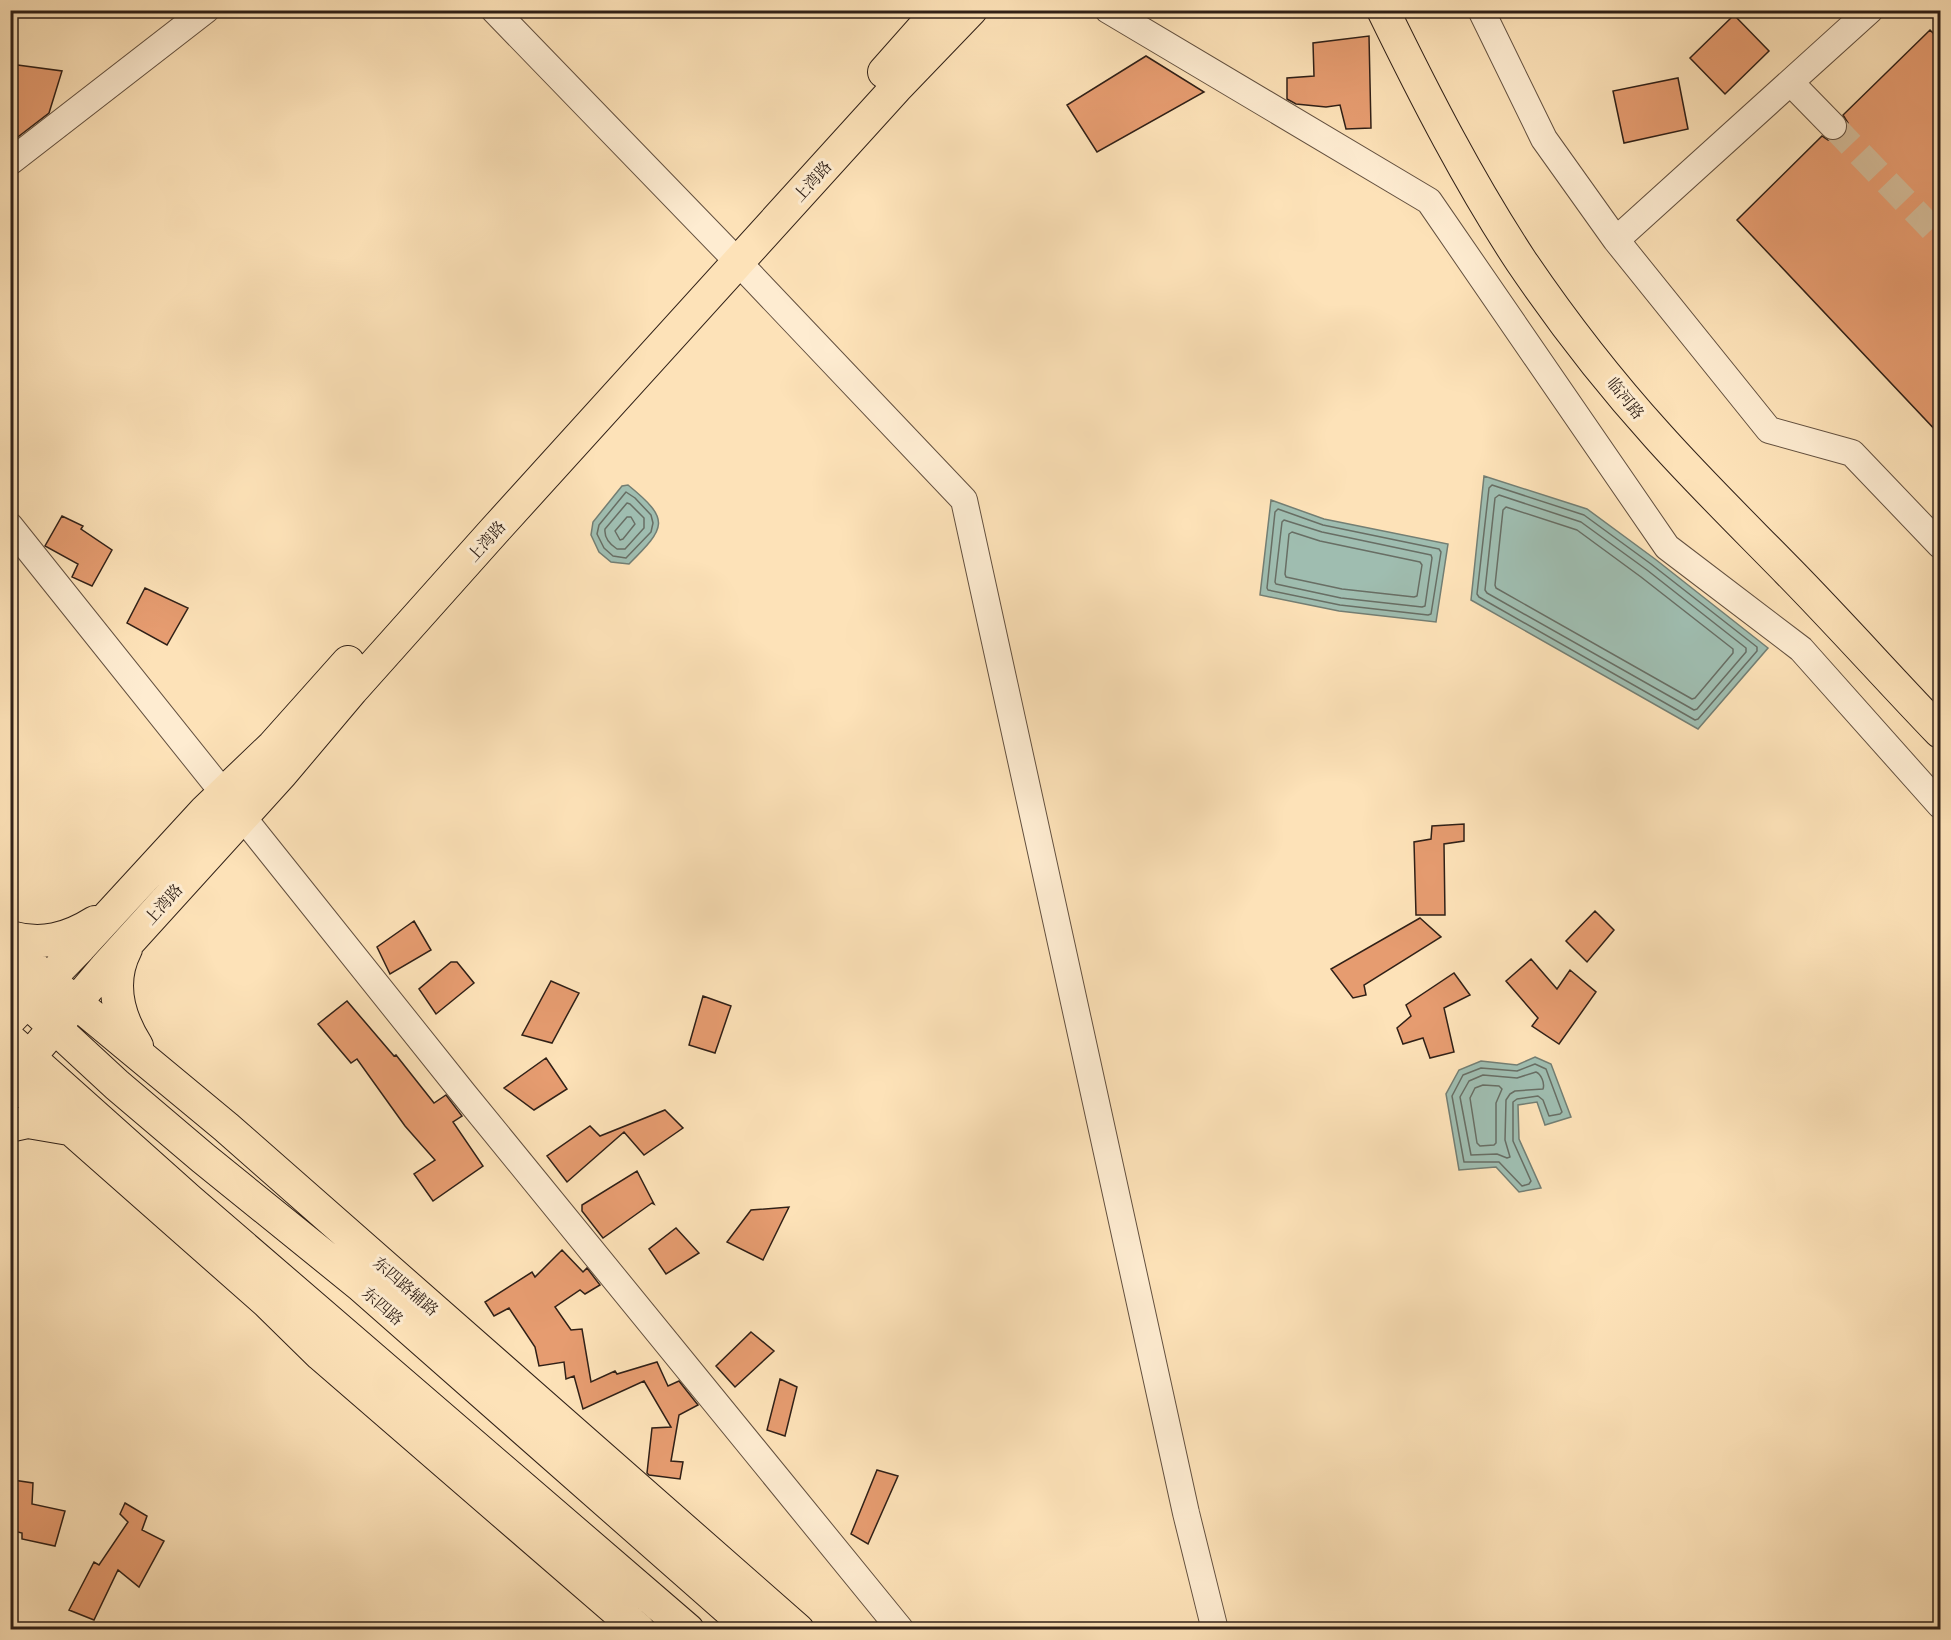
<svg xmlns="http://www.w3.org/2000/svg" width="1951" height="1640" viewBox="0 0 1951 1640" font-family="'IM FELL Great Primer','Noto Serif SC',serif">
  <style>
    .water { fill: #9fbdb0; stroke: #737e73; stroke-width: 1.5 }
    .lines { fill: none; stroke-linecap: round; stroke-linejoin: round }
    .shore { stroke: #686e64; stroke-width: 1.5 }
    .building { fill: #e69c70; stroke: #302017; stroke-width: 1.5 }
    .minor-tunnel { stroke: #d4bb98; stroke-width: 26; stroke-dasharray: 26 13; stroke-linecap: butt }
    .minor-casing { stroke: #63503f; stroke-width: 28 }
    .major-casing { stroke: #302017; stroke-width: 34 }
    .minor { stroke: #feecd1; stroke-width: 26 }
    .major { stroke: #fde2b8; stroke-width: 32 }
    .labels { text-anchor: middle; stroke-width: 6; stroke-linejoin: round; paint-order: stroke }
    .street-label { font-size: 16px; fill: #302017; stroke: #feecd1 }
  </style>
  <rect width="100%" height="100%" fill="#fde2b8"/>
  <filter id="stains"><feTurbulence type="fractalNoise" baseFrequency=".00333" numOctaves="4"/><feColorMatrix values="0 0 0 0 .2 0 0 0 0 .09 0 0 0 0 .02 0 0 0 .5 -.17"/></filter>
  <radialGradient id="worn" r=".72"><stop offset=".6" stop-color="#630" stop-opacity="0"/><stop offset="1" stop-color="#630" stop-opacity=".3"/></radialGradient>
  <path class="water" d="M1484,476L1587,509L1655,559L1768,648L1698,729L1471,600Z
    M628,485C671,520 666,527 629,564L611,562L599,552L591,535L593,522L622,486Z
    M1271,500L1324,519L1448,544L1436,622L1339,611L1260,595Z
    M1535,1057L1551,1064L1571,1117L1545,1125L1537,1102L1518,1105L1519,1139L1541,1188L1519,1192L1496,1167L1459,1170L1446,1094L1459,1070L1481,1061L1517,1065Z"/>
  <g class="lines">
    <path class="shore" d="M1492,485L1584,515L1651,564L1757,647V651L1698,719L1695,720L1479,597L1477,594L1489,488Z
      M626,492L635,498L651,515L653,523L651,532L626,558L613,556L604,548L597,534L599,525Z
      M1499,495L1581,522L1647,570L1746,648V652L1697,709L1694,710L1487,593L1485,590L1495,498Z
      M627,503L630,504L644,518V528L625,549H617C611,545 604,538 605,529Z
      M1506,507L1577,530L1641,577L1733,649V653L1695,698L1692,699L1496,588L1495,585L1503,510Z
      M1278,509L1323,525L1439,549L1441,552L1431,614L1428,615L1340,605L1268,590L1267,588L1275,512Z
      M627,517H631L635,524L623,539L620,540L615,531Z
      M1284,520L1322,532L1431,555L1432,558L1425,606L1422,607L1341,598L1276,584L1275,582L1282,522Z
      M1292,532L1320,541L1420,562L1422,565L1417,596L1414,597L1342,589L1286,577L1285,574L1289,534Z
      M1535,1064L1546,1069L1562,1112L1560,1114L1549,1116L1543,1100L1538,1096L1517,1099L1513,1102V1141L1531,1181L1529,1184L1522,1186L1499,1162H1464L1452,1096L1463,1075L1481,1068L1517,1071Z
      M1536,1072C1541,1074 1545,1083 1543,1089L1515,1091L1510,1094L1506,1100L1505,1140L1510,1157L1507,1158L1497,1154L1471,1155L1460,1097L1469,1081L1483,1075L1517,1078Z
      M1483,1085L1499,1086L1502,1089L1496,1103V1143L1494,1145L1480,1146L1477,1143L1470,1098L1475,1088Z"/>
  </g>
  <path class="building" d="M1734,15L1769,51L1725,94L1690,58Z
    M1930,30L1941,41V436L1737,220L1822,136L1828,140L1836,141L1844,136L1847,131L1848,123L1843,115Z
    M1369,36L1371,128L1346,129L1340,105L1326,107L1296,104L1287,99V78L1314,76L1313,43Z
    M1146,56L1204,92L1097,152L1067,105Z
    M10,64L62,71L49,113L10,143Z
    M1678,78L1688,129L1624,143L1613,91Z
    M62,516L83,526L81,529L112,550L92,586L72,577L78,564L45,546Z
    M145,588L188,608L167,645L127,623Z
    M1464,824V841L1444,844L1445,915H1416L1414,842L1431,839L1432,826Z
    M1595,911L1614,930L1587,962L1566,941Z
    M1420,918L1441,937L1364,985L1366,995L1353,998L1331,969Z
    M414,921L431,950L390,974L377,947Z
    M1531,959L1557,989L1570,970L1596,992L1559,1044L1532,1026L1538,1018L1506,981Z
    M451,962H457L474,983L436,1014L419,989Z
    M1454,973L1470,995L1444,1008L1454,1052L1430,1058L1423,1038L1403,1044L1397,1028L1411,1016L1406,1005Z
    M551,981L579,993L552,1043L522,1035Z
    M703,996L731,1006L715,1053L689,1045Z
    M347,1001L394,1056L396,1055L434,1103L446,1095L462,1116L453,1122L483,1166L433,1201L414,1174L435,1160L405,1126L357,1059L351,1063L318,1024Z
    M546,1058L567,1089L534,1110L504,1088Z
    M665,1110L683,1128L644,1155L624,1132L567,1182L547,1156L590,1126L600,1136Z
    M637,1171L654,1204L652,1203L603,1238L582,1211V1205Z
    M789,1207L763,1260L727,1242L751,1210Z
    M676,1228L699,1253L666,1274L649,1249Z
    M562,1250L583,1272L587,1268L600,1285L585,1294L580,1290L555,1307L571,1330L582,1329L591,1382L615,1371L617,1374L657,1362L668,1386L679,1381L698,1405L679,1415L671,1461L683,1462L680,1479L649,1475L647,1473L652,1428L671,1427L644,1381L583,1409L574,1376L566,1379L564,1362L539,1366L535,1347L509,1308L494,1316L485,1302L532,1272L535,1277Z
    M751,1332L774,1351L735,1387L716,1366Z
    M780,1379L797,1387L785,1436L767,1430Z
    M877,1470L898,1476L868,1544L851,1534Z
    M13,1480L33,1483L32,1504L65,1511L55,1546L22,1539V1533L10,1530V1497Z
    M125,1503L147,1516L142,1530L164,1541L139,1587L118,1570L94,1620L69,1610L94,1562L99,1565L128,1522L120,1514Z"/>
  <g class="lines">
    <path class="minor-tunnel" d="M1833,126L1940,237"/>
    <g class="minor-casing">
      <path id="minor" d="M494,10L738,262L964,500L1186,1513L1215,1630
        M1108,10L1429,201L1667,547L1801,649L1940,805
        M1481,10L1544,139L1616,240
        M1870,10L1616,240L1769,430L1852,453L1940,545
        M1791,83L1833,126
        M10,162L206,10
        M10,526L464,1094L901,1630"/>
    </g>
    <g class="major-casing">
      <path id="major" d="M1383,10C1425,96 1469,182 1521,261C1561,320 1609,382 1657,435C1699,482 1744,526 1788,571C1840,624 1889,679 1940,732
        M884,72L939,10
        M10,937C42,946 68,939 95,922
        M10,948L226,1127L798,1630
        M126,949C109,982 118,1016 137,1046
        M10,986L117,1085L203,1158L360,1285L752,1630
        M10,1019L80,947L205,811L273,746L348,662
        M10,1040L189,1200L688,1630
        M10,1080L105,968L282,773L352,690L494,531L896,88L971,10
        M10,1080L72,1130L268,1303L321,1355L639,1630
        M10,1126L28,1122L69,1129"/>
    </g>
    <use href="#minor" class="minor"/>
    <use href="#major" class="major"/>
  </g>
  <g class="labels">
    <g class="street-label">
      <text transform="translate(812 181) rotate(-48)" y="6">上湾路</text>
      <text transform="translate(1626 398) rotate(51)" y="6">临河路</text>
      <text transform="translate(486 541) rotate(-48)" y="6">上湾路</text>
      <text transform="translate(163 904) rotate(-48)" y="6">上湾路</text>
      <text transform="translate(406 1286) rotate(41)" y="6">东四路辅路</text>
      <text transform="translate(383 1306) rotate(41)" y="6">东四路</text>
    </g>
  </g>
  <rect width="1951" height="1640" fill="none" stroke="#fde2b8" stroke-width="36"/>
  <rect x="12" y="12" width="1927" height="1616" fill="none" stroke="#302017" stroke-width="3"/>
  <rect x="18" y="18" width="1915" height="1604" fill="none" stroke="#302017" stroke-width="1.5"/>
  <rect width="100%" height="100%" filter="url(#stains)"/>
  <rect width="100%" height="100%" fill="url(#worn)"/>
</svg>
